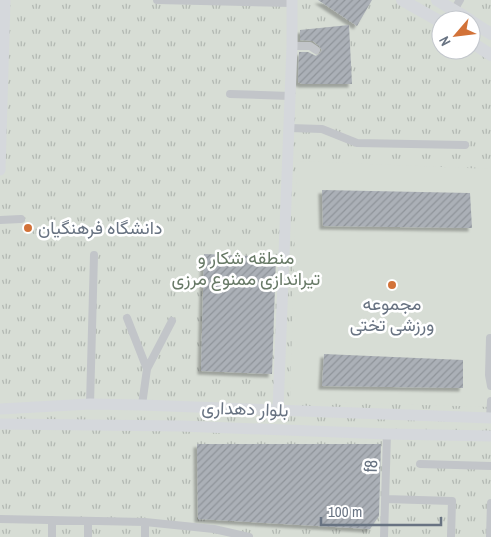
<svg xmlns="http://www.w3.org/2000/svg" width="491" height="537" viewBox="0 0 491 537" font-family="'Archivo Narrow',Vazirmatn,sans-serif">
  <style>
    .grass { fill: url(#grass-tufts); fill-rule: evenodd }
    .pitch { fill: #d7ddd5 }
    .building { fill: url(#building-hatch); filter: url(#shadow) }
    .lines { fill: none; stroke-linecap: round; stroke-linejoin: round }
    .street { stroke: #c2c5c9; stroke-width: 8 }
    .secondary { stroke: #d5d8dc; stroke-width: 11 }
    .primary { stroke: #d5d8dc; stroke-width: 12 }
    .poi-dot { fill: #d27238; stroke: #fff; stroke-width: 2 }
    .labels { text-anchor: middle; stroke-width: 5; stroke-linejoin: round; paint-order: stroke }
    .poi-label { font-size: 18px; fill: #687382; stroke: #fff; text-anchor: start }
    .park-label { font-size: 18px; fill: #687a67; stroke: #fff }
    .street-label { font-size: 18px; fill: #687382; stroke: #fff }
  </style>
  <defs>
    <pattern id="grass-tufts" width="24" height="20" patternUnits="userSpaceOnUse" patternTransform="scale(1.25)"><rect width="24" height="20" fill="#d7ddd5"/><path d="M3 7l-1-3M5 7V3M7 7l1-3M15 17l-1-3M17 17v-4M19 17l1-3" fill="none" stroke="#b2b8b2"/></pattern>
    <pattern id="building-hatch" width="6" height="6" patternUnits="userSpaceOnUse" patternTransform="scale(1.25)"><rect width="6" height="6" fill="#abb0b7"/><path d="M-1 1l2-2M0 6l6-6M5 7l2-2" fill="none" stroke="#8f949a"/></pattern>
    <filter id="shadow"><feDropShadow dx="-3.5" dy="3.5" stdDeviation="1" flood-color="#0004"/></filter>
  </defs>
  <rect width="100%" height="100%" fill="#f6f7f4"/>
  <path class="grass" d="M0,0H491V537H0ZM441,20H471V50H441Z"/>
  <path class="pitch" d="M297,161L491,169V407L290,401Z"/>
  <path class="building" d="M318,0H372L357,26Z
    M349,25L352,84H302L298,82L299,52H308L316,56L320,53L322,50L319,46L313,41L300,40V30Z
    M322,190L470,193L472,228L323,226Z
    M204,254L276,257L272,374L201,371Z
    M324,354L463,360V388L322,386Z
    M197,444H381L379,516L370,529L198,519Z"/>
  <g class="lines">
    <path class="street" d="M157,0L292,3
      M454,10L460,0
      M292,46H310L316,50
      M230,94L290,96
      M289,128L322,129L357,143L465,145
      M0,220L21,219
      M127,318L147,369
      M490,338L489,375L491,386
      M90,404L94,255
      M142,405L147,369L172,321
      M490,418L491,401
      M420,464L491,466
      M385,499L452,501L451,537
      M0,519L145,522L214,529L249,537
      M52,537V520
      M88,537V521
      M145,537V522
      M384,537L387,434
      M490,537L491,503"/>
    <path class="secondary" d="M0,170L5,0
      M0,409L90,404L142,405L491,418
      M278,410L292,46V0
      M0,424L181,426L387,434L491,436"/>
    <path class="primary" d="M402,0L441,22
      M437,0L470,20
      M471,21L491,34
      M471,42L491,55"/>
  </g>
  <g class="poi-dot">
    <circle cx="28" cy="228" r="5"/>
    <circle cx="392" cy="285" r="5"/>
  </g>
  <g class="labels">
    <g class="poi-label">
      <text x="38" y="234">دانشگاه فرهنگیان</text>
      <text x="392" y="310" text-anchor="middle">مجموعه<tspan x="392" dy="21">ورزشی تختی</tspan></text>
    </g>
    <g class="park-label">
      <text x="246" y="264">منطقه شکار و<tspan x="246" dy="21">تیراندازی ممنوع مرزی</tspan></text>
    </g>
    <g class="street-label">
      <text transform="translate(245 409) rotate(2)" y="6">بلوار دهداری</text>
      <text transform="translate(371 466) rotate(-88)" y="6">f8</text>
    </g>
  </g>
  <g transform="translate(456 35) rotate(242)"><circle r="24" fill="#ffffff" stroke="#c3c7cd"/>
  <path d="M0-4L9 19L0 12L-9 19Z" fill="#d27238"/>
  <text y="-8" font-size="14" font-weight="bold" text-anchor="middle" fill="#687382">N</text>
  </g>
  <path d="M321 517v8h120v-8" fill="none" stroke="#687382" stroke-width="2.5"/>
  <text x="328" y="517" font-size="15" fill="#687382" stroke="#ffffff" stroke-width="4" paint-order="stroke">100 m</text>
</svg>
